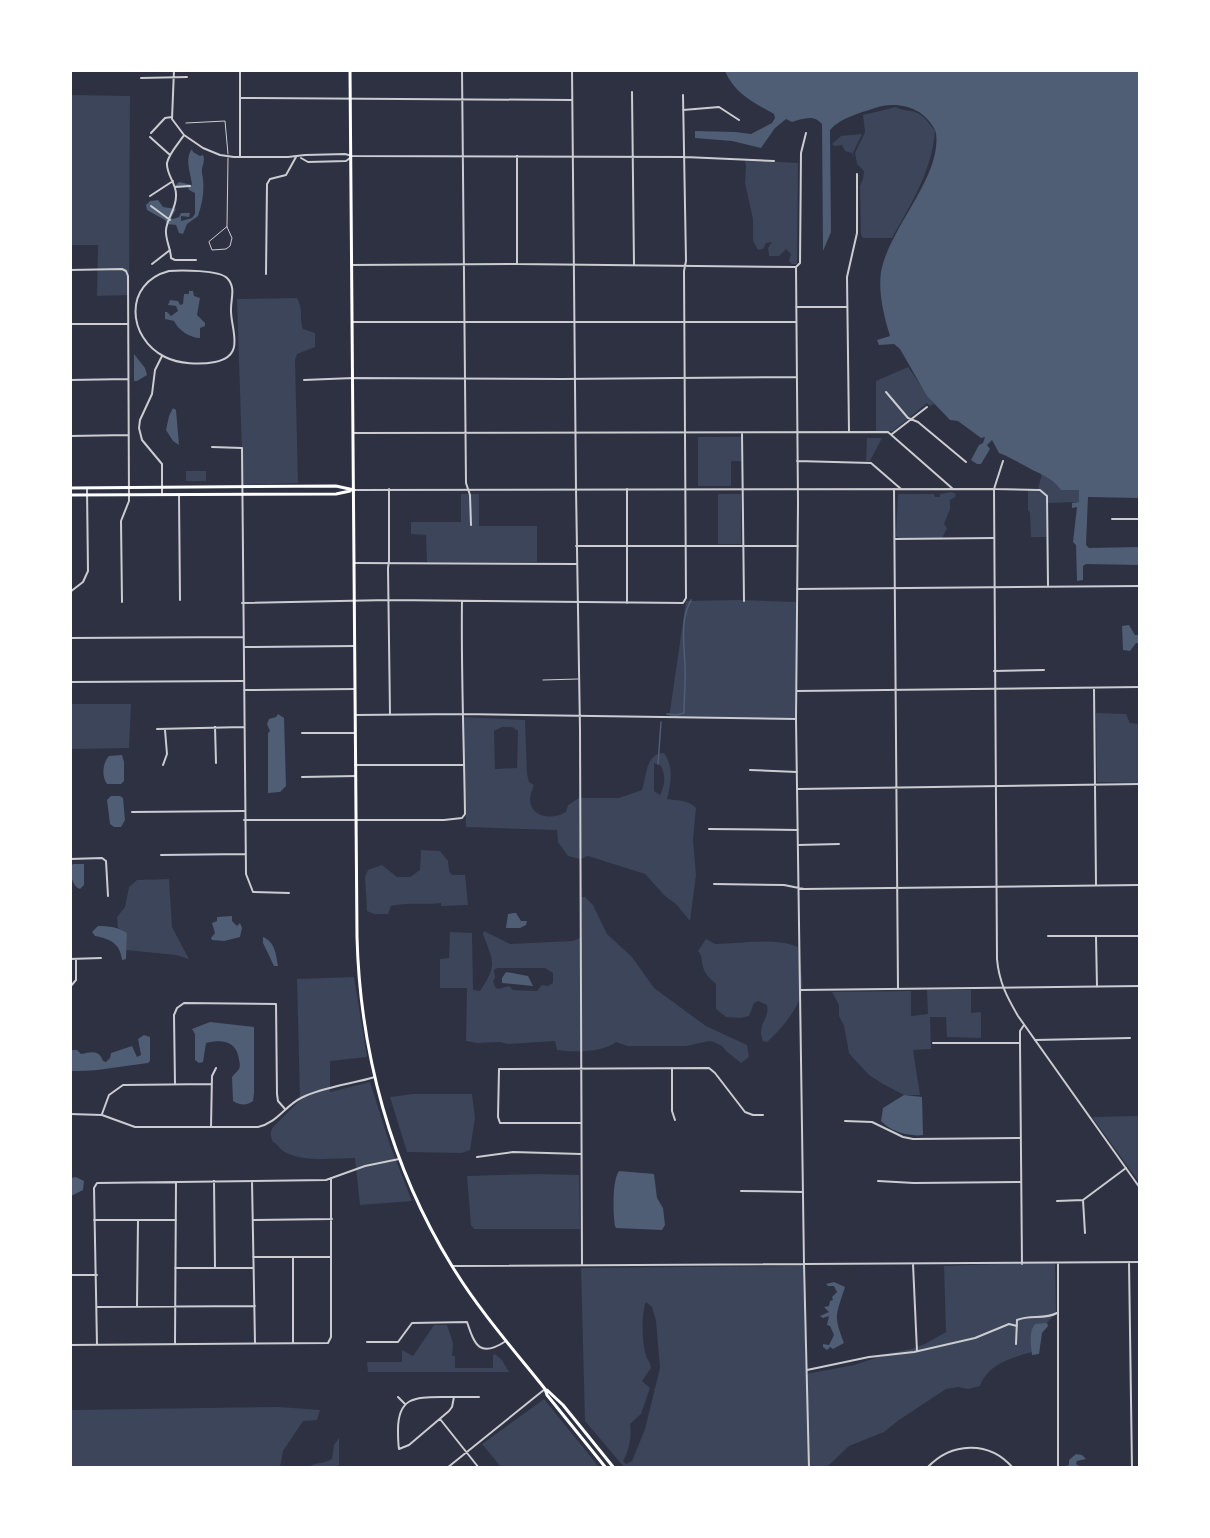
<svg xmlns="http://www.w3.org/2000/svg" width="1210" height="1538" viewBox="0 0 1210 1538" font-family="'Asap Condensed',sans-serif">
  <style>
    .green { fill: #3c4559; fill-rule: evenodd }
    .water { fill: #4f5d75 }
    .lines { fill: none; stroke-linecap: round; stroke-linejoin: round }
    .stream { stroke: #4f5d75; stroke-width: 1.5 }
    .service { stroke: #caccd0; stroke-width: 1 }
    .minor { stroke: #caccd0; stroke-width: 2 }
    .tertiary { stroke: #caccd0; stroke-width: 2 }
    .secondary { stroke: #fff; stroke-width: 3 }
    .primary { stroke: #fff; stroke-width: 3 }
  </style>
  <rect width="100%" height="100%" fill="#2d3142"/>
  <path class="green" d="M71,95L130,96L129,295L97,296L98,245H71Z
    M896,107C901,110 905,110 911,111C922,112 929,123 935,131C932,171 911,204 892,238H863L861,235L860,186L863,179L864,171L857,164L855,153L865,132L863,115Z
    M862,134L853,153L854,159L852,153L845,151L842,145L834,146L832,144L841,136Z
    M745,160L798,163L797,264H792L789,261L791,254L786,249L779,256H769L768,248L772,242L766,243L763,249L758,250L753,241V219L745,183L746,167Z
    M297,298C304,312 299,316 303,329L315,333V347L297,354L295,360L298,483L243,485L237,299Z
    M908,367L934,404L930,406L927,403L893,431H876V381Z
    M698,437H741V461H731V486H698Z
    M867,438H882L870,461H866Z
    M186,471H206V481H186Z
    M1042,474L1049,476L1061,489L1079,490V502L1046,503V537H1031L1030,513L1028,510V489H1038Z
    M951,492L956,494L955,497L950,500V509L944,524L947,528L942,538H899L896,536L898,494H934L935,497H940V494Z
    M461,494H479V526H537V562H427L426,535L411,534V522H461Z
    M718,494H741V544H718Z
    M740,600L796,602V719L669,718L686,601Z
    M71,704H131L129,748L71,749Z
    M1096,713L1126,714L1130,723L1139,724V783L1097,782Z
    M463,717L525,720L527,774L529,782L534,785C532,790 530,795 530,800C531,818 553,820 566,812L568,805L579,798H619L642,790C647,775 645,754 664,753C674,767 671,783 667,799C678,801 687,799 696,808L693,840L696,875L690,921L676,904L665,896L645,874L588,856L580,859L568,856L558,842L557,830L466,827ZM502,727H512L518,731L517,768L495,769L494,731ZM654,763L661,766C666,777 665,785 660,795L654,791Z
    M421,850L440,851L448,861L449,871L452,875H465L468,905L441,906V903C424,905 408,902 391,906L388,914H374L367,911L365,877L368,870L382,865L397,877H410L420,870Z
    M169,879L172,927L189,959L176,955L126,950L127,933L118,928L117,917L125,907L129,887L137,880Z
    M581,897H585L593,905L607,934L632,957L654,988L706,1026L747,1045L749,1057L741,1063L726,1051L722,1046L714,1042L709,1041L686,1046H628L616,1042C602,1053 575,1052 557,1050L555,1041L508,1044L500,1042L477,1043L466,1041L467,988H440V959L449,958L450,932L472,933L473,990L480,991C497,964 494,964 483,934L484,931L510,944L573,941L582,937ZM497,968H545L553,973V983L548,986L542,985L537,991L513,990L509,986L498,989L495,987L493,981L495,978L494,970Z
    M706,939L715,944C742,944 772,937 798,947C799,961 804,978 802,991C800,1007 779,1032 767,1042L763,1041C756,1025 770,1019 767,1005L758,1001L754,1003L749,1016L740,1018L726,1017L716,1009V984C710,979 705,974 703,967C701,960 703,957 698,951Z
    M354,977L367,1057L330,1061V1092L370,1082L390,1145L412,1201L360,1205L355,1158C333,1158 303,1163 283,1151C279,1148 278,1144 273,1142C270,1135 270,1131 274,1126L300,1100L297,979Z
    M927,990H971V1013L981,1012V1038L947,1037L946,1017H930L931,1049L913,1050L920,1095H904L883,1084L869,1075L854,1059L849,1053L844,1026L839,1016V1005L832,992L911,991V1016L928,1014Z
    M413,1094H472L475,1118L470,1150L462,1153L407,1152L390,1097Z
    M1139,1116H1140L1139,1182L1092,1117Z
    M536,1174L579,1175L580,1229H474L471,1225L467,1176Z
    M1055,1262L1056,1313L1046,1324H1035C1029,1331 1030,1343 1032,1352C1011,1358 988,1364 980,1386L968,1389L958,1387L946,1389L899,1420L884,1432L849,1446L827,1467H624L585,1421L581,1268L803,1266L806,1374L854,1365L891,1353L911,1349L925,1344L946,1332L944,1266ZM646,1302L652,1307L656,1321L660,1368L645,1429L632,1461L626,1464L623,1461C629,1452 632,1435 630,1424L641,1414L650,1388L642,1381L651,1368C651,1362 647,1360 646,1355C642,1343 641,1313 646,1302Z
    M434,1325H447L453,1343L452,1356H455V1368H493V1355L495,1354L502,1360L509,1372H368L367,1362H402V1350L413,1356Z
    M544,1399L599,1467H501L482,1444Z
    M279,1407L320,1410L317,1420L303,1421L283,1451L280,1467H71V1410Z
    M339,1438V1467H309C315,1462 324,1464 332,1459L334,1445Z"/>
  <path class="water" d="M725,71H1139V498L1088,497L1086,545L1089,548L1139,547V565L1086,564L1083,566V580L1077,581L1076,545L1073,542L1077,507L1072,508V503L1079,502V490H1061C1050,476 1043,476 1029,468C1019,463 1010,457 999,453L992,440L987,445L990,449L981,464H977L971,460L979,445L983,443L985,437L981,438L958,421L950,420L927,396L900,349L894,344L879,345L877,340L890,336C884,316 878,293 881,272C889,228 942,177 936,133C934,125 925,116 919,112C906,104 889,103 875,108C860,113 840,118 830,130L831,232L823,251L822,124C813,114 803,119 792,122L786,119L775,128L761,148L732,141L695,138V131L735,132L751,134L772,123L775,118L774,114C754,103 734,93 725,71Z
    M192,149L193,152L200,156L203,155C206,162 201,166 202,173C205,188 203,201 198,216L187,224L183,234L179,233L176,225L167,224L165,220L147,210L146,205L150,201L158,200L163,207L176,209L171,218L173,219L179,217L181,213H190L189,217L181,216V221L192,218L195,214V193L189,190L188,187H174L179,182L192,185C191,173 184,159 192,149Z
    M189,291H193L194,296L200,298L197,315L205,323V326L200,328V338C190,338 178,330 174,321L165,319V312H167L171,316L178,311L176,306L168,305L170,300L178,301L180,305L183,304L184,294H189Z
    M134,354L145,368L147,375L137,381H134Z
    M173,408L176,410L179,445L173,441L166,430L169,416Z
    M1129,625L1135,635H1139V643H1136L1130,651L1123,650L1122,626Z
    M278,714L284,718L286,786L280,792L268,793V733L270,731L267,724L269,719L276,717Z
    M122,755L124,762V781L121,784H107C101,776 103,762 109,756Z
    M111,796H120L123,798L125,820L121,827H114L110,824L107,800Z
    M73,864H84V885L80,889C71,886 71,874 71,866Z
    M514,913H516L521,921H527L526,925L520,928H506L508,914Z
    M232,916V921L237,926L240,923L242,928L240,937L224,941L212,940L211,938L215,933L212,923L217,921V917Z
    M98,926C108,926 119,927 127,933L126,959L122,960C120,943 110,939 95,936L92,932Z
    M263,937C275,942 276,954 278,966H274L263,943Z
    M506,972L528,976L533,986L502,983V978Z
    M210,1022L254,1027V1093L253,1101C247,1106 239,1105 233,1101L232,1077C234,1074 237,1072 239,1069C240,1067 240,1063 239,1060C237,1041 222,1039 206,1043L203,1062L199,1063L195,1060V1034L192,1029Z
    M144,1035L150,1037V1061L148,1063C121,1066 97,1072 71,1071V1050H77L81,1054C91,1052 99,1049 103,1061L106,1062L110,1058L111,1053L132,1046L137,1057L141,1055L138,1039Z
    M904,1095L922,1097L923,1135C909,1137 890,1131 881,1121L883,1108Z
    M619,1171L654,1174L657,1198L663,1208L665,1225L662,1230L616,1228L615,1226C613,1214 612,1180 619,1171Z
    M76,1177L84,1181L83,1190L71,1196V1178Z
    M834,1282L845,1287C836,1316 833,1314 844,1343L833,1349L830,1347L827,1350L823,1347V1344L829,1345L834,1335L830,1326L827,1325L829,1316L823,1318L820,1316L829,1312L824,1307L829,1306L830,1301L833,1300L832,1297L837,1292L834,1286H828L826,1284Z
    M1047,1323L1048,1326L1042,1333L1039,1354L1032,1355C1031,1346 1028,1332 1035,1324Z
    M1076,1454L1082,1455L1086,1459L1077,1461L1076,1464L1081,1467H1062L1069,1465V1460Z"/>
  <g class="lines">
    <path class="stream" d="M667,714L677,715L684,713C684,697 686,681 685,665C684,644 680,619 691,600
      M658,764L661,722"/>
    <path class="service" d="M186,123L225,121L228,154
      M227,227L228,158
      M227,227L232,238L230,246L226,249L212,250L209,242Z
      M543,680L578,679"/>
    <path class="minor" d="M174,70L172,119L184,135L203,148L220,155L234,157H288L305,155L345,154L352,156L685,157L774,161
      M240,70V157
      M462,70L466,483L470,495L471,525
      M141,78L187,77
      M632,92L634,265
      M240,98L572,100
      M683,110L719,107L739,120
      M151,133L165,118L172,117
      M806,133L801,153L800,263L796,267L798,503L796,719L804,1264L809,1468
      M184,135C179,143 169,153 167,163C166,174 176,183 176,194C177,209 167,217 166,230C165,239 171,249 171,258L175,260H196
      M150,137L170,155
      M301,158L308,162L346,161L350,158
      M175,187L190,186
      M150,196L173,181
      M151,206L170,220
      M152,264L170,250
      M517,264V156
      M352,265L517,264L796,267
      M70,270L122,269L126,271L128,276L129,501L121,521L122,602
      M169,271C181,270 219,270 227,278C236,287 231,298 231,309C230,328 247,356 215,362C200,365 179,364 165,357C127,338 123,283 169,271Z
      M266,274L267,184L270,179L286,175L296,157
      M796,307H847
      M352,322H796
      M70,324H128
      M70,380L128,379
      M304,380L353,378L562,379L796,377
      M886,392L908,418L918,422L966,462
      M849,432L847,277L857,233V174
      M353,433L888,432L953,489
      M742,433L744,601
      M892,434L927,407
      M70,436L128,435
      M212,447L242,448L246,874L253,892L289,893
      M797,461L871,463L901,489
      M1003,461L994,489L1040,490L1047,496L1048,585
      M389,489V561L388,568L390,714
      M576,489L580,729L582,1265
      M627,489V603
      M894,489L898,989
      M162,495V464L142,440L139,428L140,420L152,394L155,370L162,356
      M179,495L180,600
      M1112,519H1140
      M895,539L994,538
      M576,546H798
      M355,563L577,564
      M797,589L1140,586
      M70,592L83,582L88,571L87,488
      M242,603L389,600L683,603L686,598L684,271L686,261L683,95
      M70,638L243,637
      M244,647L355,646
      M994,671L1044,670
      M70,682L243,681
      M1094,688L1096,885
      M244,690L355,689
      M797,691L1140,687
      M355,715L462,714L796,719
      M215,727L216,763
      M157,729L244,727
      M302,733H355
      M163,765L167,754L165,730
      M355,765H464
      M750,770L797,772
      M302,777L356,776
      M798,789L1140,784
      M132,812L244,811
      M244,820H444L462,818L465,814C464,743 461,672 462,601
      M709,829L798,830
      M798,845L839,844
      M161,855L245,854
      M70,859L102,858L106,861L108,896
      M714,884L784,885L804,889L1140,885
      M1048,936H1140
      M1096,936L1097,987
      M70,959L101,958
      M70,987L76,980V959
      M800,990L1140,986
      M1035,1040L1130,1038
      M933,1043H1020
      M672,1068V1111L675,1120
      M175,1084L174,1015L177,1008L184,1003L276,1004L277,1094L278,1101L285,1109
      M70,1114L102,1115L135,1127H258C277,1123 285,1106 301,1098C322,1087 352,1084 375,1077
      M102,1114L109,1095L123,1085L211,1084
      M845,1121L872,1122L903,1137L913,1139L1020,1138
      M581,1123H500L498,1117L499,1069L709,1068L715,1073L745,1112L753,1115H763
      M211,1127L212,1076L216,1068
      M477,1157L513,1152L581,1154
      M214,1181L215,1268
      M252,1181L255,1343
      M878,1181L914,1183L1021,1182
      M741,1191L803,1192
      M1057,1201L1083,1200
      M94,1220H176
      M253,1220L332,1219
      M1085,1233L1083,1200L1126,1168
      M253,1257H331
      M293,1257V1343
      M1129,1262L1132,1468
      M1058,1263V1468
      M913,1264L917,1351
      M1022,1264L1020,1043V1031L1024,1025
      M452,1266L1140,1262
      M175,1268H253
      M70,1275H97
      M137,1306L138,1220
      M97,1307L255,1306
      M367,1342H398L412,1323L467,1322C475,1346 480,1358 506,1341
      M175,1344L176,1182
      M1016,1344L1017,1320C1030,1314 1044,1320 1057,1313
      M70,1345L328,1343L331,1337V1178
      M97,1345L94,1188L97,1183L326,1180L365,1166L399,1159
      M807,1370L869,1357L914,1352L975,1338L1009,1324L1017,1326
      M398,1397L405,1404
      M454,1397L452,1407L449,1411L409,1445L399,1449C398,1443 398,1436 398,1430C398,1398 414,1397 441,1397C454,1397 466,1397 479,1397
      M440,1419L479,1468
      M447,1468L545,1389
      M927,1468C951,1442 989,1440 1013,1468"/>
    <path class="tertiary" d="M572,70L576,489
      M354,490L994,489L997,959C999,982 1007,997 1018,1016L1140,1188"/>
    <path class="secondary" d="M70,488L336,486L354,490
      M70,495L336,494L350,491"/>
    <path class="primary" d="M350,70L357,937C360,1052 391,1167 452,1266C478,1309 513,1349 545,1389L547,1395L606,1468
      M547,1390L563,1405L614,1468"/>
  </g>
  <rect width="1210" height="1538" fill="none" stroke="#ffffff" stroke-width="144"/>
</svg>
